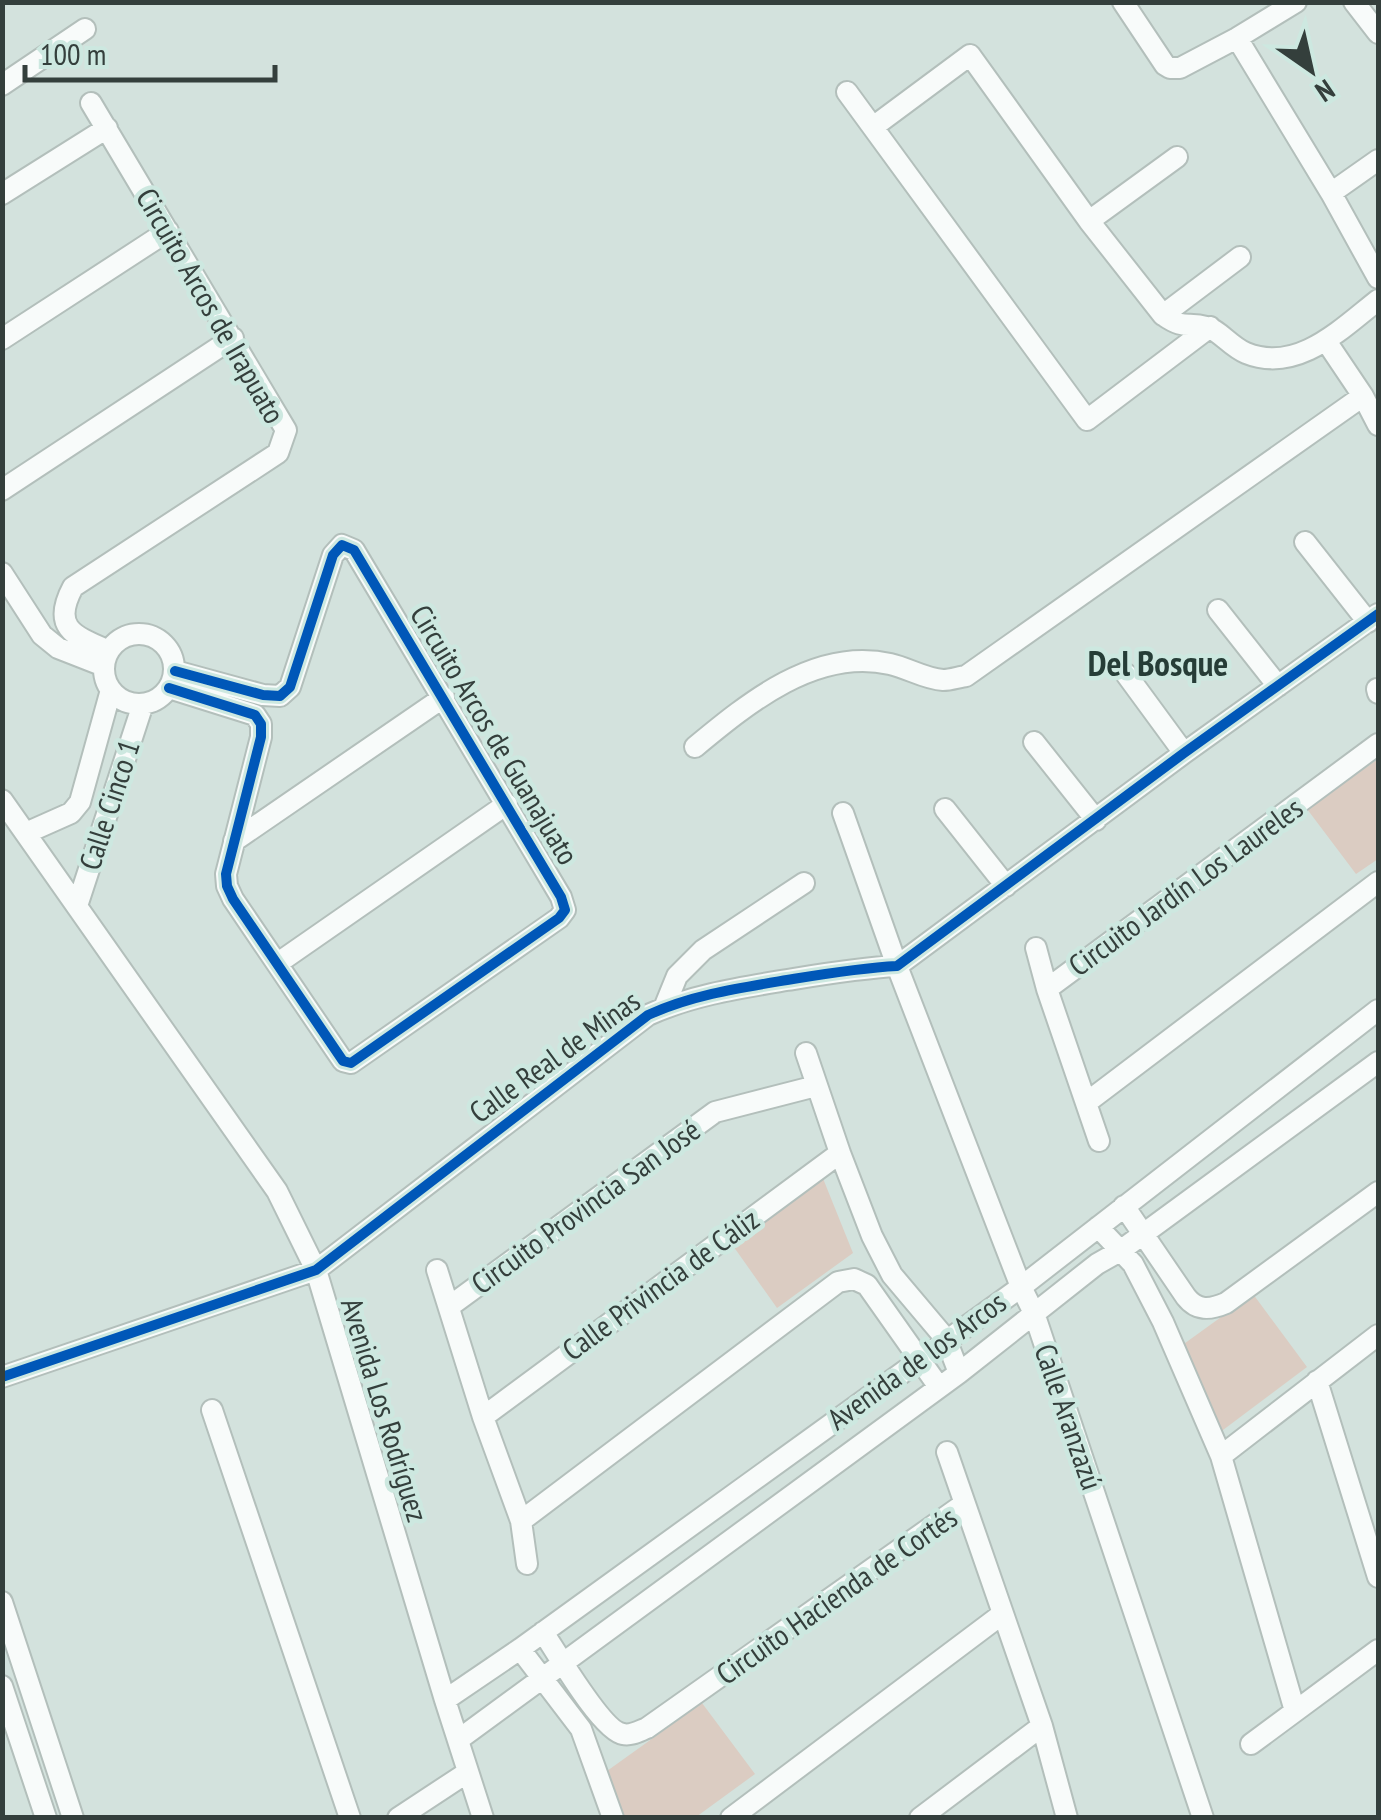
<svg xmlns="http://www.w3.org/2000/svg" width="1381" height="1820" viewBox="0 0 1381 1820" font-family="'PT Sans Narrow',sans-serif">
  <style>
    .green { fill: #dbccc2 }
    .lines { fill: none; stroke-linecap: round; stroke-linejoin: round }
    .minor-casing { stroke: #b3bfbb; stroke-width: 24 }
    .minor { stroke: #f8fbfa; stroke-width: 20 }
    .cycleway-casing { stroke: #cde8e0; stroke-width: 16 }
    .cycleway { stroke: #0057b8; stroke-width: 10 }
    .labels { text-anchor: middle; stroke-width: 9; stroke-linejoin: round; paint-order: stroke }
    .street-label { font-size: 30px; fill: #343f3c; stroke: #cde8e0 }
    .quarter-label { font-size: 35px; font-weight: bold; fill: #263d37; stroke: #cde8e0 }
  </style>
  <rect width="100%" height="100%" fill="#d3e2dd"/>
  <path class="green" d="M1378,759V859L1356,874L1307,809Z
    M822,1176L853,1253L777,1308L731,1243Z
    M1253,1294L1307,1367L1215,1436L1181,1346Z
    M702,1703L755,1774L696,1817H624L607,1771Z"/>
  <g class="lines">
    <g class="minor-casing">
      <path id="minor" d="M1123,2L1165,65L1170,68H1180L1237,38L1296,2
        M1354,2L1378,33
        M1237,38L1331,193L1378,278
        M2,85L85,29
        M847,92L1087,420L1210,327
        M91,103L286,430L278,453L73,587C51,628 74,636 109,651
        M873,127L970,55L1089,221L1163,315C1186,331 1186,321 1207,327C1219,330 1231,347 1246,353C1297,374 1341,329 1378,300
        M1331,193L1378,160
        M2,194L107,128
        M1089,221L1177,157
        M1163,315L1240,257
        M2,339L168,231
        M1326,341L1363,396L1378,425
        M2,490L233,338
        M1305,542L1368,622
        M2,573L42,635L58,648L104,666
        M1218,610L1278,686
        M104 669a35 35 0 1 1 70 0a35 35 0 1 1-70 0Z
        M1126,674L1184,753
        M169,688L255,715L261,724V737L226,874L227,886L233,899L343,1061L351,1063L559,918L565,910L561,897L354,550L342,545L333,555L290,687L280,696L263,695L175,671
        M1377,689L1378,693
        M1034,742L1096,820
        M695,747C748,703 816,647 890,664C908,668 925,679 943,680C950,680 959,677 966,676L1363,396
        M2,800L277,1191L316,1270L445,1700L483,1818
        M945,809L1006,886
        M843,813L897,966L1021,1287L1034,1313L1203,1818
        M26,833L71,813L80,802L111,690
        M234,841L444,697
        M77,906L143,704
        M1036,948L1047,989L1099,1141
        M278,963L507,804
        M1047,989L1378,744
        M664,1008L677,976L703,950L804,883
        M806,1053L840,1153L872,1236L892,1275L946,1339L959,1373
        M1086,1103L1378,882
        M1124,1206L1186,1297C1197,1311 1210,1310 1226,1303L1378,1192
        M1098,1227L1133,1264L1163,1322L1221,1456L1295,1711
        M437,1270L483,1417L521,1521L527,1564
        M450,1306L715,1112L816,1086
        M2,1377L316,1270L648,1015C692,995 739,988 787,980C824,974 859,968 897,966L1184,753L1378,614
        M1317,1381L1378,1577
        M212,1410L350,1818
        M483,1417L840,1153
        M947,1452L1042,1726L1067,1818
        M1221,1456L1378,1335
        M521,1521L838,1282L854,1279L867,1285L939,1387
        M2,1602L73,1818
        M543,1632C557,1653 602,1731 623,1734C631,1736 639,1731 647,1728L964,1504
        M520,1649L581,1729L613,1818
        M2,1686L46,1818
        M445,1700L520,1649L1021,1287L1378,1010
        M458,1740L959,1373L1097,1264L1120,1251L1378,1062
        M1251,1744L1378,1650
        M398,1818L468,1772
        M731,1818L1001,1615
        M920,1818L1042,1726"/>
    </g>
    <use href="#minor" class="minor"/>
    <g class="cycleway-casing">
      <path id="cycleway" d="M169,688L255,715L261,724V737L226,874L227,886L233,899L343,1061L351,1063L559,918L565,910L561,897L354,550L342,545L333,555L290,687L280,696L263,695L175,671
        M2,1377L316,1270L648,1015C692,995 739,988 787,980C824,974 859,968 897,966L1184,753L1378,614"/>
    </g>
    <use href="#cycleway" class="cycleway"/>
  </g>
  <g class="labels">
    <g class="street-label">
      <text transform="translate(210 306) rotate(60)" y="10">Circuito Arcos de Irapuato</text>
      <text transform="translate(494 735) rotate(59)" y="10">Circuito Arcos de Guanajuato</text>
      <text transform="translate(110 805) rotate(-72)" y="10">Calle Cinco 1</text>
      <text transform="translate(1186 887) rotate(-36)" y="10">Circuito Jardín Los Laureles</text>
      <text transform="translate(555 1057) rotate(-36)" y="10">Calle Real de Minas</text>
      <text transform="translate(586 1207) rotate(-36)" y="10">Circuito Provincia San José</text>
      <text transform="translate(661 1285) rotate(-36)" y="10">Calle Privincia de Cáliz</text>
      <text transform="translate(917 1361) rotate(-36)" y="10">Avenida de los Arcos</text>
      <text transform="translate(384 1410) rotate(73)" y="10">Avenida Los Rodríguez</text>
      <text transform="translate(1068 1417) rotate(71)" y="10">Calle Aranzazú</text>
      <text transform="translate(837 1596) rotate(-35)" y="10">Circuito Hacienda de Cortés</text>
    </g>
    <g class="quarter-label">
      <text x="1158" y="676">Del Bosque</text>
    </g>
  </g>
  <rect width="1381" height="1820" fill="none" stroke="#343f3c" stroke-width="10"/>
  <g transform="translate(1311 70) rotate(146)" stroke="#cde8e0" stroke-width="8" paint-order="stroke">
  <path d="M0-8L18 38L0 25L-18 38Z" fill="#343f3c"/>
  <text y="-15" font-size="28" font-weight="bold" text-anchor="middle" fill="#343f3c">N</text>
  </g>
  <path d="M25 65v15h250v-15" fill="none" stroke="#343f3c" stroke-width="5"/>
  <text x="40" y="65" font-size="30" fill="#343f3c" stroke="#cde8e0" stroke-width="8" paint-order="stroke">100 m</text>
</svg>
